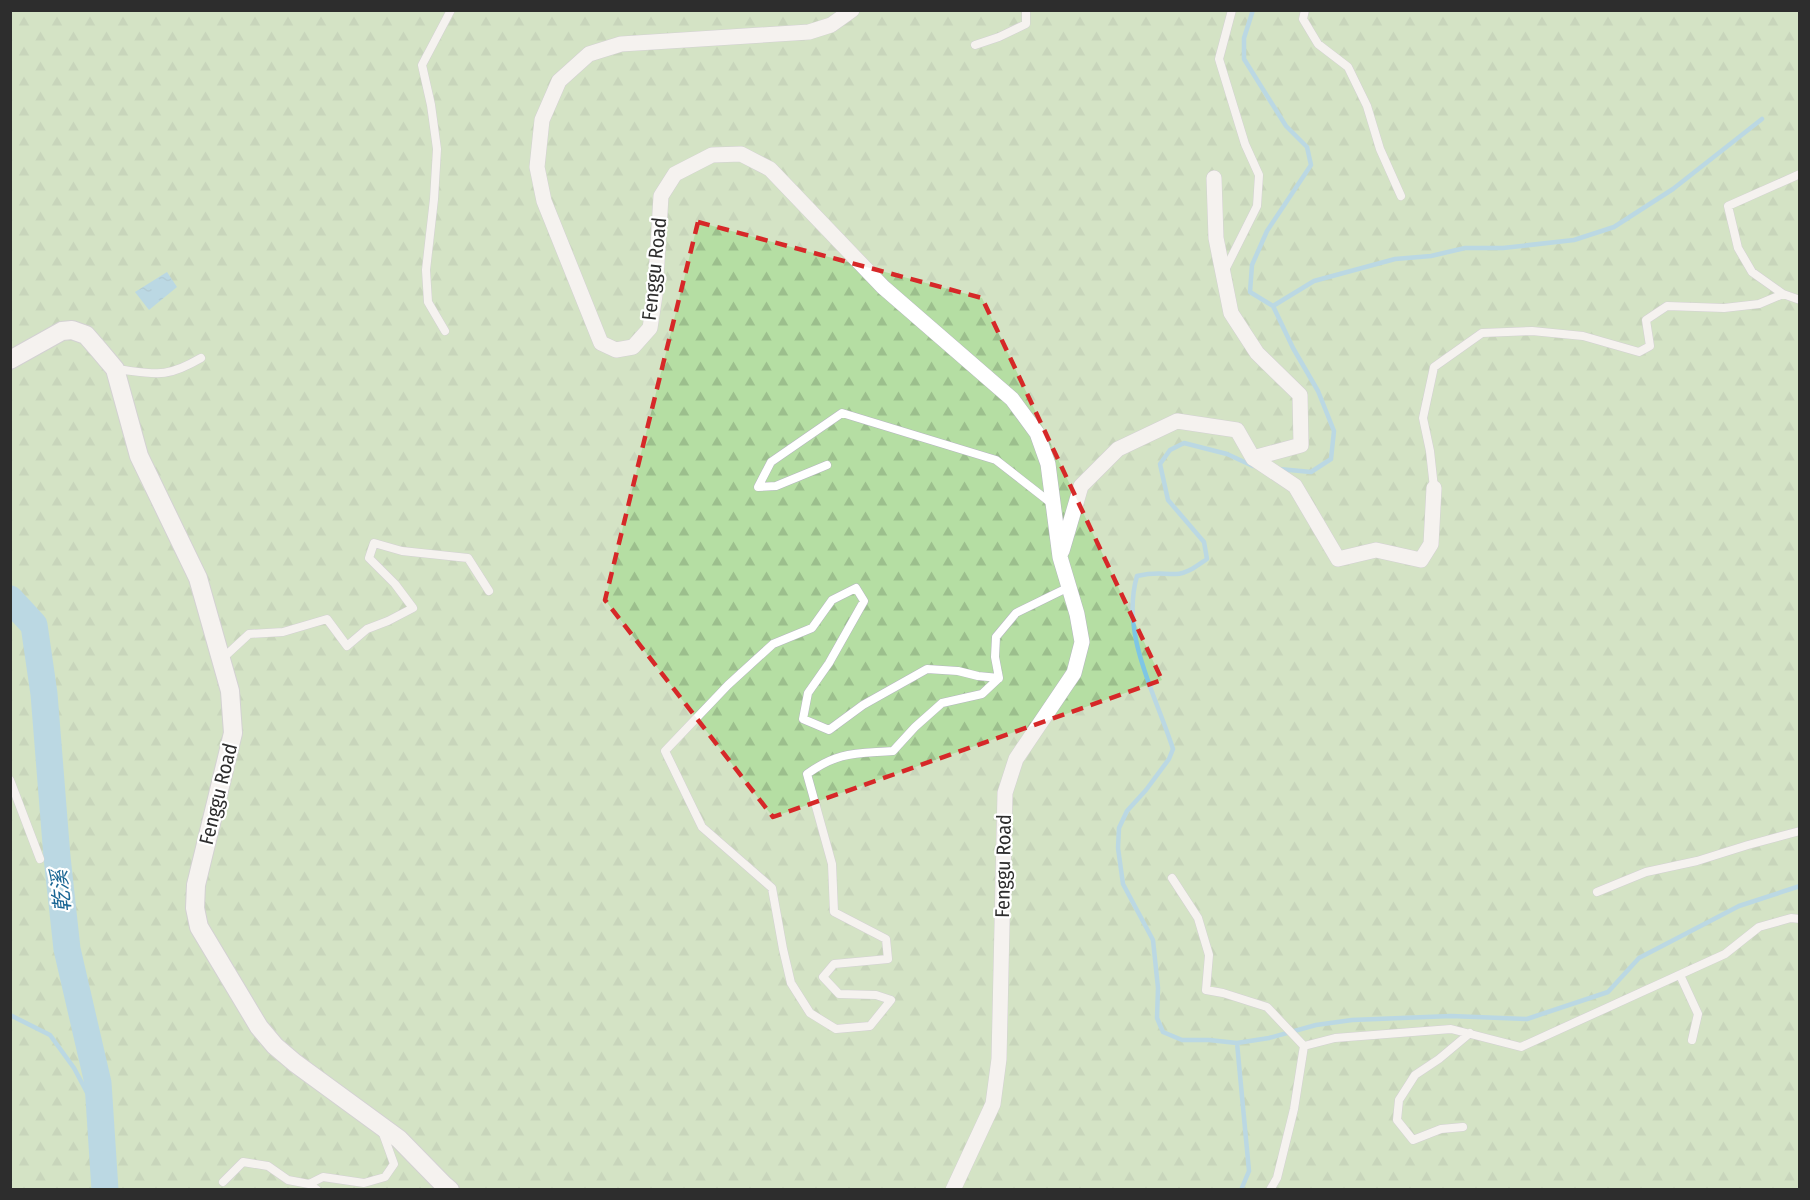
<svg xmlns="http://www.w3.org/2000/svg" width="1810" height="1200" viewBox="0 0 1810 1200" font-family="'Fira Sans Condensed','Noto Sans TC',sans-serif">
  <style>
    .forest { fill: url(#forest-firs) }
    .water { fill: url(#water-ripples) }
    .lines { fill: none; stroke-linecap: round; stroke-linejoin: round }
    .stream { stroke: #7ec6e5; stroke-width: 4.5 }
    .river { stroke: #7ec6e5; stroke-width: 27 }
    .service-casing { stroke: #b4b6bf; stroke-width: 9 }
    .minor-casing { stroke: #b4b6bf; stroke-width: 16 }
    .tertiary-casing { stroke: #b4b6bf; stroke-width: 20 }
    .service { stroke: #fff; stroke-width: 8 }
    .minor { stroke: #fff; stroke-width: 15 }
    .tertiary { stroke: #fff; stroke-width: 18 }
    .marked { fill: none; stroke: #d62828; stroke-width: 4.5; stroke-dasharray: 12 8; stroke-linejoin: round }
    .labels { text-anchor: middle; stroke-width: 4.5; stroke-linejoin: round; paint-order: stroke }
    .street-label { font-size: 20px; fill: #2d2d2d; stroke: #fff }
    .water-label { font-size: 21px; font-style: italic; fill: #1a6694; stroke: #fff }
  </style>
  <defs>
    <pattern id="forest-firs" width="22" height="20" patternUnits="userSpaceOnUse" patternTransform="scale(1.5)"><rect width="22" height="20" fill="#b5dea3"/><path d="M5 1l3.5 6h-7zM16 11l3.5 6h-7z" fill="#9cbf8d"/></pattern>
    <pattern id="water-ripples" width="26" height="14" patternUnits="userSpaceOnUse" patternTransform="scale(1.5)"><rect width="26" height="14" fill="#7ec6e5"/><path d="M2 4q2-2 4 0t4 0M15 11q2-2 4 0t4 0" fill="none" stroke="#6daac5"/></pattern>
  </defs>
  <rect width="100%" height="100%" fill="#ede8e1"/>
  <path class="forest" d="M11,11H1799V1189H11Z"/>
  <path class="water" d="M167,272L177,287L149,310L135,292Z"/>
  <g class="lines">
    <path class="stream" d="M1253,10L1244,38V59L1286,126L1307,147L1311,165L1267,231L1252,265L1250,292L1273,306
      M1279,469L1311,472L1331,459L1334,431L1318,391L1293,348L1273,306L1314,281L1395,259L1431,256L1465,248H1503L1574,240L1614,227L1673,189L1762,119
      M10,1015L50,1035L74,1068L100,1117
      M1237,1043L1269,1038L1316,1025L1352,1020L1451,1016L1527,1019L1608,992L1639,958L1739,906L1800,886
      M1241,1190L1249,1171L1237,1043L1209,1040H1182L1163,1032L1157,1018L1158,988L1153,940L1123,884L1118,848L1119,828L1127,811L1146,790L1169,759L1173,749C1156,695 1120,634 1137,576C1155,572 1159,574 1176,574C1187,574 1198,565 1207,559L1204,542L1168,500L1160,464L1170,450L1184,443L1227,454L1253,466"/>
    <path class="river" d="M10,599L34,625L44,694L57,857L67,949L98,1083L105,1190"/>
    <g class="service-casing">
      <path id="service" d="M1305,10L1303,19L1318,44L1348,67L1367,106L1380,149L1401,196
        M975,45L999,37L1026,24V10
        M1225,270L1257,206L1259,175L1245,144L1219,59L1232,10
        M1783,294L1800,300
        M445,331L428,302L426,270L434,199L437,149L431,105L422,65L451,10
        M116,369C156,374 165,379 201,358
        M827,465L776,486L758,487L771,462L842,413L996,460L1051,503
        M1434,488L1430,451L1423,418L1434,367L1482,333L1532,331L1583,336L1639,352L1650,346L1646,320L1667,306L1724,308L1759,304L1783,294L1752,272L1738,248L1728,206L1800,174
        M222,659L249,634L283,632L327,619L347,646L367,629L388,621L413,608L395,584L369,558L374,543L402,551L468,558L489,591
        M999,678L978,676L958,671L927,669L863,705L829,730L803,719L808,693L829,663L864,601L856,588L832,600L812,628L773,644L728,685L665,751L702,827L772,888L783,949L791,983L810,1013L836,1029L870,1026L891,1000L876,995L839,994L823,977L834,964L888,959L886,939L834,912L832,864L807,774C839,751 856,754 893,751L915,727L942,703L982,694L999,678L995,657L996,637L1016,613L1069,587
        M10,780L40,859
        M1172,878L1198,918L1209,955L1206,990L1223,993L1267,1007L1304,1046
        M1597,892L1646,872L1697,861L1748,845L1800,831
        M1680,975L1698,1014L1692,1040
        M1463,1127L1441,1129L1413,1140L1397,1120L1399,1100L1415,1075L1439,1059L1470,1033
        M223,1182L243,1162L268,1166L288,1180L309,1184
        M317,1190L309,1184L323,1177L364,1183L385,1177L394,1164L382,1131
        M1270,1190L1277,1178L1294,1109L1304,1046L1335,1038L1451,1029L1521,1047L1725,954L1759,927L1791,918L1800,919"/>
    </g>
    <g class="minor-casing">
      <path id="minor" d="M852,10L831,25L809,32L621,44L589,54L559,81L542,120L537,167L544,201L601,343L616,350L633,347L650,328L655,295L661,196L675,174L712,155L741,154L770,169L883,287L1012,399L1037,433L1048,464L1060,557L1077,614L1082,642L1074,673L1016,759L1005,793L999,1059L993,1104L953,1190
        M1253,458L1295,486L1338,559L1376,550L1421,560L1431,544L1434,488
        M1062,551L1081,486L1118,449L1177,421L1237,430L1253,458L1301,445L1300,395L1257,353L1231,313L1216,238L1214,178"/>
    </g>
    <g class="tertiary-casing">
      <path id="tertiary" d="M10,360L62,331L72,330L86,335L99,350L115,369L139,456L198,578L230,691L233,733L196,885L195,908L199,927L259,1027L275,1046L295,1063L399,1139L443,1184L450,1190"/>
    </g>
    <use href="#service" class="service"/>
    <use href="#minor" class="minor"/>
    <use href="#tertiary" class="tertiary"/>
  </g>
  <path d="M0 0H1810V1200H0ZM698,222L982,298L1162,680L773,817L605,600Z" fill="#ede8e1" fill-opacity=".55" fill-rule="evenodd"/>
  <path class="marked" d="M698,222L982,298L1162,680L773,817L605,600Z"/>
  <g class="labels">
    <g class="street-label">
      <text transform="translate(654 269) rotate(-84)" y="7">Fenggu Road</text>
      <text transform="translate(218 794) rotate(-76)" y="7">Fenggu Road</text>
      <text transform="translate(1003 866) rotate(-89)" y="7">Fenggu Road</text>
    </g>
    <g class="water-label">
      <text transform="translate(61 891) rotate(-96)" y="7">乾溪</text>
    </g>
  </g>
  <rect width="1810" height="1200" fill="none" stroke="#2d2d2d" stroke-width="24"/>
</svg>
